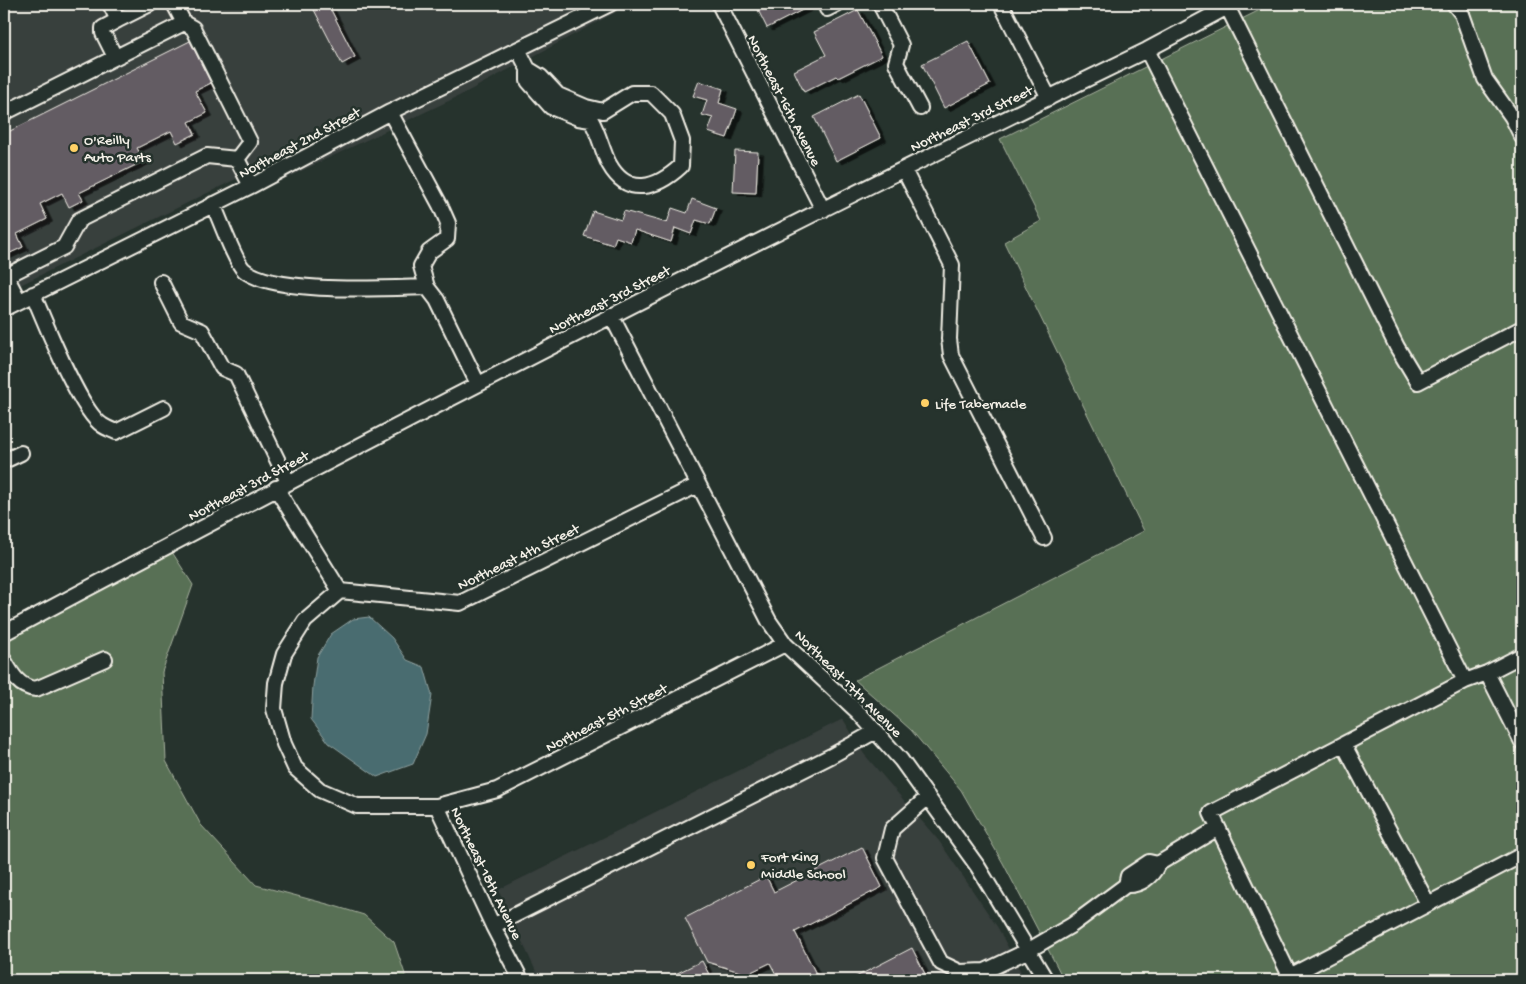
<svg xmlns="http://www.w3.org/2000/svg" width="1526" height="984" viewBox="0 0 1526 984" font-family="'Gochi Hand',sans-serif">
  <style>
    .built { fill: #383f3d }
    .green { fill: #597054; stroke: #a6b09e }
    .water { fill: #4a6c70; stroke: #8ea1a0 }
    .building { fill: #635b63; stroke: #f4f1e8; filter: url(#shadow) }
    .lines { fill: none; stroke-linecap: round; stroke-linejoin: round }
    .minor-casing { stroke: #f4f1e8; stroke-width: 18 }
    .minor { stroke: #26332d; stroke-width: 14 }
    .poi-dot { fill: #ffd166; stroke: #26332d; stroke-width: 2 }
    .labels { text-anchor: middle; stroke-width: 5; stroke-linejoin: round; paint-order: stroke }
    .street-label { font-size: 15px; fill: #f4f1e8; stroke: #26332d }
    .poi-label { font-size: 15px; fill: #f4f1e8; stroke: #26332d; text-anchor: start }
  </style>
  <defs>
    <filter id="shadow"><feDropShadow dx="5.5" dy="3" stdDeviation="0" flood-color="#0009"/></filter>
  </defs>
  <rect width="100%" height="100%" fill="#26332d"/>
  <filter id="ink" filterUnits="userSpaceOnUse"><feTurbulence type="fractalNoise" baseFrequency=".02" numOctaves="2"/><feDisplacementMap in="SourceGraphic" scale="10" xChannelSelector="R" yChannelSelector="G"/><feConvolveMatrix kernelMatrix="1 2 1 2 8 2 1 2 1" color-interpolation-filters="sRGB"/></filter>
  <g filter="url(#ink)">
    <path class="built" d="M4,4H592L4,293Z
      M629,4H631L459,96L4,312V311Z
      M843,719L864,754L939,841L998,928L1025,980H540L498,890Z"/>
    <path class="green" d="M1272,4H1522V980H1064L1003,863L961,790L911,730L855,680L1144,531L1004,242L1041,221L1000,139Z
      M172,552L193,585L162,672L166,761L201,825L256,885L331,905L364,915L394,942L407,980H4V642Z"/>
    <path class="water" d="M369,617L392,638L407,660L424,667L432,695L426,734L413,764L377,777L329,743L311,719L313,686L317,657L331,634L353,619Z"/>
    <path class="building" d="M311,4H328L355,57L342,64Z
      M755,4H814L767,28Z
      M858,10L882,56L838,78L836,76L804,92L794,71L826,55L814,32Z
      M190,41L211,83L195,91L207,113L189,122L195,134L177,143L171,131L137,148L144,161L79,193L83,200L69,207L62,193L40,204L47,219L17,234L23,247L4,256V134Z
      M968,41L990,84L944,108L922,64Z
      M699,81L723,89L719,103L737,109L727,138L708,132L713,118L702,115L707,100L693,96Z
      M859,94L881,138L836,161L814,117Z
      M735,151L758,152L756,193L733,192Z
      M692,199L716,208L710,224L696,220L691,234L675,228L671,242L635,230L631,242L616,237L613,245L584,236L593,211L621,220L624,211L667,223L672,208L687,213Z
      M862,847L882,887L795,932L819,980H779L770,963L747,974L707,962L685,918L766,876L774,892Z
      M912,948L928,980H850Z
      M702,961L712,980H663Z"/>
    <g class="lines">
      <g class="minor-casing">
        <path id="minor" d="M110,4L118,20L150,4
          M719,4L823,210
          M880,4L901,45L896,63L920,108
          M1001,4L1049,98
          M1226,4L1397,347L1418,382L1522,328
          M1454,4L1462,14L1485,79L1512,117L1522,137
          M827,9L837,4
          M184,23L193,28L250,142L237,159
          M518,49L528,69V81L551,107L578,118L591,120C599,134 602,150 609,164C628,198 657,188 681,166L682,141L672,114L651,93H632L603,111L586,107L558,95L541,77L528,69
          M1147,50L1465,681
          M115,57L103,33V28L118,20
          M390,112L440,205L448,223L447,239L429,252L421,266L427,287
          M4,113L184,23L174,4
          M904,170L952,265L949,339L951,355L1044,538
          M213,204C219,217 235,262 244,270C274,295 387,288 427,287L437,300L478,384
          M6,276L19,301
          M4,277L64,247L79,220L207,156L237,159L251,186
          M161,282L181,322L202,331L222,368L236,374L288,482
          M33,294C45,322 80,411 102,425C106,428 112,430 116,432L164,408
          M4,309L251,186L390,112L610,4
          M611,315L769,621L785,644L859,713L901,760L978,867L1046,980
          M4,461L21,453
          M276,488L340,591
          M340,591L305,621L284,654L276,683L274,709L284,744L295,768L320,790L357,806H437L493,926L521,980
          M340,591L460,603L698,485
          M4,633C381,432 762,236 1147,50L1233,4
          M1522,655L1487,673L1465,681L1211,813L1290,976L1522,855
          M4,660C11,673 19,688 36,689L105,659
          M1487,673L1522,742
          M1344,745L1428,904
          M928,797L892,829L885,858L941,963L960,972L985,971L1029,950L1072,925L1126,885C1140,886 1152,877 1158,864L1149,862L1128,876L1126,885
          M437,806L497,790L785,644
          M1158,864L1218,828
          M493,926L831,756L876,731"/>
      </g>
      <use href="#minor" class="minor"/>
    </g>
  </g>
  <g class="poi-dot">
    <circle cx="74" cy="148" r="5"/>
    <circle cx="925" cy="403" r="5"/>
    <circle cx="751" cy="865" r="5"/>
  </g>
  <g class="labels">
    <g class="street-label">
      <text transform="translate(785 100) rotate(63)" y="5">Northeast 16th Avenue</text>
      <text transform="translate(971 118) rotate(-26)" y="5">Northeast 3rd Street</text>
      <text transform="translate(299 142) rotate(-28)" y="5">Northeast 2nd Street</text>
      <text transform="translate(609 299) rotate(-27)" y="5">Northeast 3rd Street</text>
      <text transform="translate(248 485) rotate(-28)" y="5">Northeast 3rd Street</text>
      <text transform="translate(518 556) rotate(-26)" y="5">Northeast 4th Street</text>
      <text transform="translate(849 683) rotate(45)" y="5">Northeast 17th Avenue</text>
      <text transform="translate(606 717) rotate(-27)" y="5">Northeast 5th Street</text>
      <text transform="translate(487 873) rotate(64)" y="5">Northeast 18th Avenue</text>
    </g>
    <g class="poi-label">
      <text x="84" y="144">O'Reilly<tspan x="84" dy="17">Auto Parts</tspan></text>
      <text x="935" y="408">Life Tabernacle</text>
      <text x="761" y="861">Fort King<tspan x="761" dy="17">Middle School</tspan></text>
    </g>
  </g>
  <rect width="1526" height="984" fill="none" stroke="#26332d" stroke-width="20"/>
  <rect x="10" y="10" width="1506" height="964" fill="none" stroke="#f4f1e8" stroke-width="2" filter="url(#ink)"/>
</svg>
